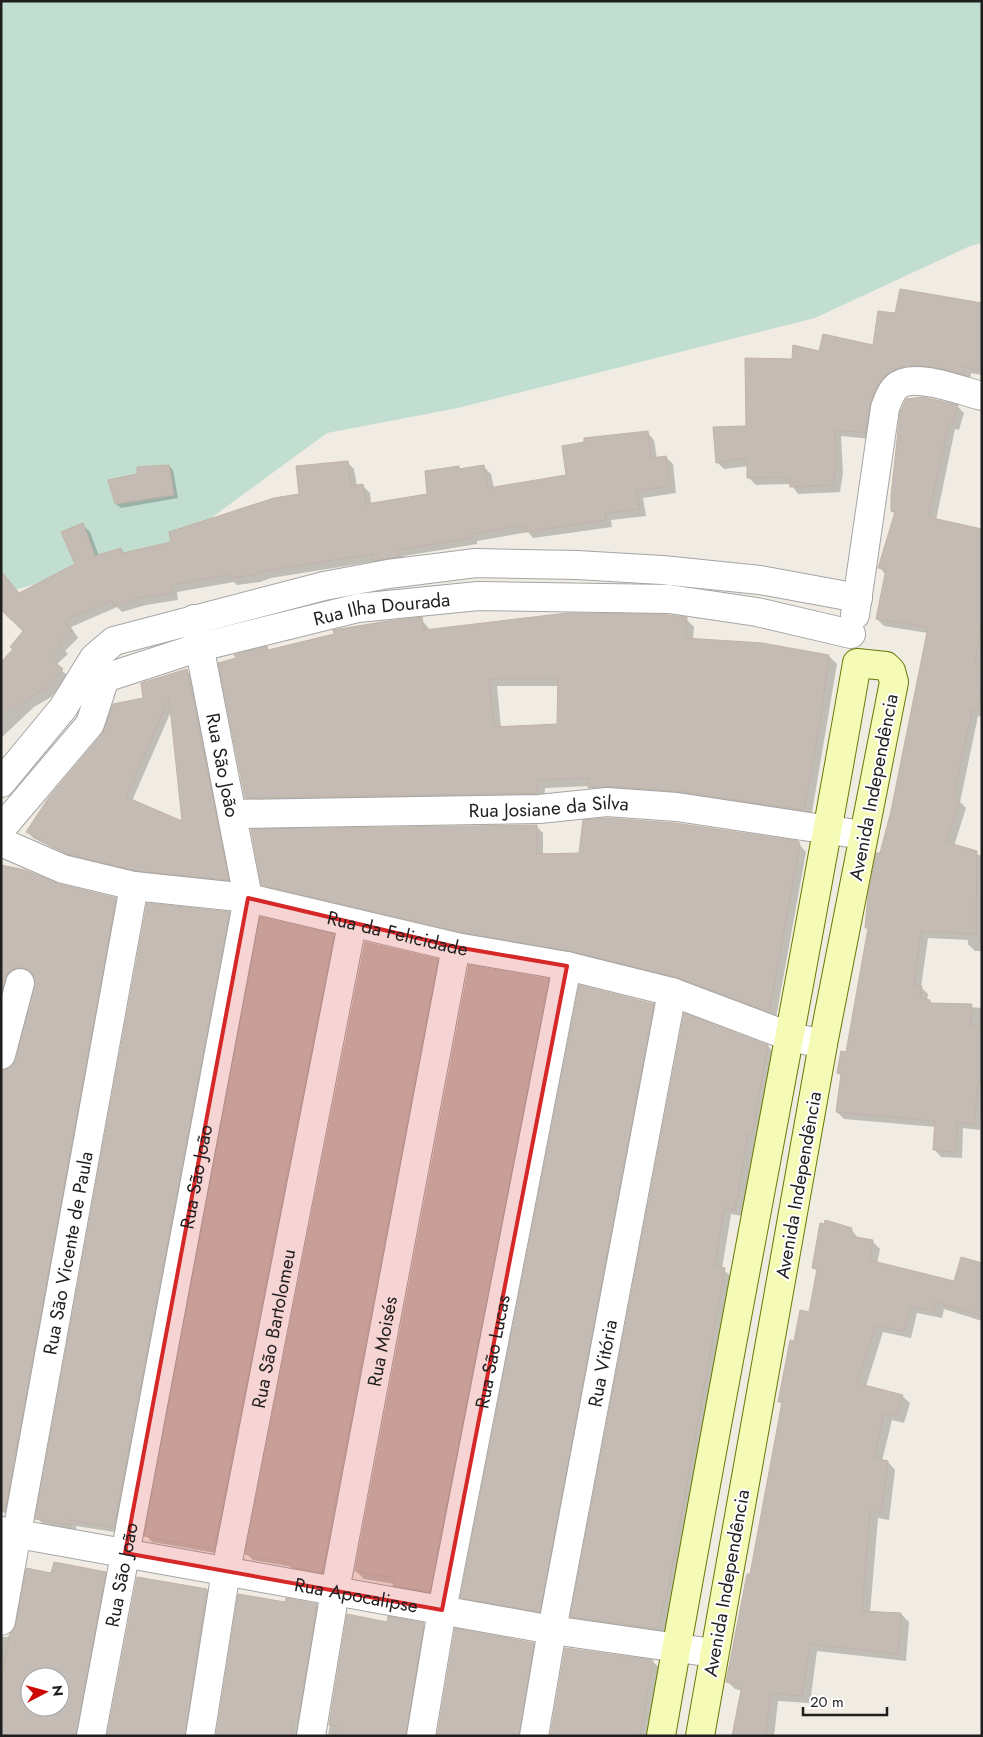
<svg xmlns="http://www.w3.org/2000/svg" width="983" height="1737" viewBox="0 0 983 1737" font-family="Jost,sans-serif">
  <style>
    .wetland { fill: #c1ded1 }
    .shadow { fill: #0003; fill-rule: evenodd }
    .building { fill: #c4bcb4; stroke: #c2b3a6; fill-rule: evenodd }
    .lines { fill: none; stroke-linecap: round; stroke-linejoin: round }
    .minor-casing { stroke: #a5a5a5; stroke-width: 30 }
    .secondary-casing { stroke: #687803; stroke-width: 30 }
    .minor { stroke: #fff; stroke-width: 28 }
    .secondary { stroke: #f5fbb7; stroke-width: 28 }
    .marked { fill: #d62828; fill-opacity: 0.2; stroke: #d62828; stroke-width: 4; stroke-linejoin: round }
    .labels { text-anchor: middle; stroke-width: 4; stroke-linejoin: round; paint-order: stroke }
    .street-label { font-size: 19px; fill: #1e1e1e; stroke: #fff }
  </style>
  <rect width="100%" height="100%" fill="#f0ece4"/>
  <path class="wetland" d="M1,1H982V243L970,246L815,318L458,408L327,433L177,543L1,594Z"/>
  <path class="shadow" d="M982,304V375L971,373L970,381L922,372L872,439L841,436L843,473L840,492L798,494L791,484L756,485L749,478L748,466L724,469L717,462L747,427L793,360L820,352L874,346L896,315Z
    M923,398L958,407L964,413L959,430L955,429L936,520L982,530V717L978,716L960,802L966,808L954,846L982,856V951H975L968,944V940L928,938L921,987L928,994L927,1001L933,1004L982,1008L980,1130L963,1128L962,1158L941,1157L935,1150L936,1127L844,1119L837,1112L842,1076L838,1073L847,1054L869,930L867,927L893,811L928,633L884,626L877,619L886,575L880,568L896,515L892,511Z
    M647,432L654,440L657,459L666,457L673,464L676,493L643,498L646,516L611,520L612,527L533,538L528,532L477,541V544L404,556L405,564L382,567L377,561L271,578L260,582L237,585L234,582L177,592L178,600L146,605L122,612L117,607L71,627L78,638L65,651L68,654L56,665L69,677L51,697L34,707L1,738V664L15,649L24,631L10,584L20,594L77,564L83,525L90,532L99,556L121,549L125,554L172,543L301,495L347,462L354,469L357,486H363L370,493L371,504L429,495L458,467L462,470L484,467L491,474L494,488L568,476Z
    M169,466L173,470L178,498L121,508L116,504L139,475Z
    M421,619L430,630L686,619L694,627L693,640L829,656L837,664L811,818L598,796L590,786L545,788L544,801L254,806L246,798L267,648L270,651ZM497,686H559L558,726L501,728Z
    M187,671L192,676L233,885L143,876L75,859L33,838L28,832ZM172,709L184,823L132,801Z
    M536,826L543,833V855L797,842L806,852L776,1018L467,938L270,891L263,884Z
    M1,866L59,885L115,899L122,906L12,1514L1,1512V1071L13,1066L17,1060L36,979L33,975L24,974L1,1025Z
    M229,913L236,920L121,1533L76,1526V1531L44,1525L37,1518Z
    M333,935L340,942L221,1554L152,1542L146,1535Z
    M437,960L443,966L328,1578L299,1573L293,1567L253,1560L247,1554Z
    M548,980L556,988L437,1599L402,1593L395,1584L364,1579L356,1571Z
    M653,1005L660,1012L546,1618L469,1604L462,1597Z
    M768,1046L774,1053L758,1140H755L742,1216L731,1214L722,1269L731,1276L665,1635L578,1623L572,1616Z
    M851,1229L858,1238L872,1241L880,1249L877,1264L955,1282L982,1264V1321L944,1309L942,1318L917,1313L911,1338L883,1332L866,1386L902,1396L910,1403L904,1423L892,1420L882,1461L888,1462L895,1470L889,1520L878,1518L870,1613L901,1614L909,1622L906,1661L817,1651L810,1703L778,1701L774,1736H734L743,1691L735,1689L728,1682L751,1576L783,1405L779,1401L795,1342L810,1313L818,1272L813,1268Z
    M104,1572L111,1579L83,1736H1V1637H7L14,1632L52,1575ZM30,1677H60V1707H30Z
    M207,1590L214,1597L192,1736H108Z
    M286,1603L316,1605L324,1612L303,1736H217Z
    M348,1616L388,1623L423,1624L430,1631L413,1736H328Z
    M533,1644L540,1651L526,1736H438Z
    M652,1661L660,1668L648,1736H551Z"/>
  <path class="building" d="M900,289L982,303V371L964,367V374L940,368L914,365L896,369L885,376L877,386L870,402L866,433L835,430L836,465L833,485L790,487L789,477L747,478V458L716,463L713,427L746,426L745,358L792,359L793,345L819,351L823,334L873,345L878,311L895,313Z
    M923,397L958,405L953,424L949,423L928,517L982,529V619L975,664H982V687L977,712L972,710L953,798L960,800L946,842L977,851L976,934L921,931L914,985L922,986L920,998L930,1000V1003L972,1004L970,1026L982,1027V1082L978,1081L974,1124L957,1122L956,1152L933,1150L935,1121L836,1112L841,1074L837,1073L841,1051L846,1052L868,928H865L868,896L876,853H880L891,811L928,627L876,619L886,569L878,568L895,512L891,511V496L900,412L906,399Z
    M648,431L651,458L666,456L670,486L636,491L640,509L605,513L606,520L525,532L524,525L471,534V538L398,550L399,557L374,561L373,554L264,571L253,575L229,578L228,575L171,585L172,593L138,598L114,606L112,600L65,620L72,631L59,643L62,646L50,658L63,669L44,691L42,689L16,708L13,705L1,717V662L13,649L10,647L23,631L1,610V571L19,593L75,564L61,532L83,523L95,556L121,548L123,553L171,542L169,532L274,498L299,494L296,466L348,461L351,486L363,484L366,504L427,494L425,471L459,466V469L484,465L488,488L566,475L562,446L584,442V438Z
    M169,465L174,495L115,504L108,480L137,474V467Z
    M567,613L658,614L687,617L685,638L762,643L829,655L820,722L804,810L678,791L608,786L588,788L590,778L537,780V793L245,798L218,663L236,658L234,655L267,646L268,650L334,634L333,630L388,621L422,617L424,630ZM558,678L557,724L494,727L489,679Z
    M187,669L229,880L137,871L68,854L26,832L49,797L102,734L113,704L143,698L141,683ZM169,698L182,821L126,797Z
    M607,818L675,823L798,841L800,844L769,1012L676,977L570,951L459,932L261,885L251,829L537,825V854L579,853L583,820Z
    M1,865L25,870L59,884L116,898L6,1507H1V1070L12,1066L16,1059L35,979L31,972L24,968H15L9,972L1,993Z
    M147,903L230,912L114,1527L70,1520V1525L35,1519Z
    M260,917L334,934L214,1549L144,1536Z
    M365,942L438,959L322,1573L291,1567L292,1563L245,1554Z
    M469,965L549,979L430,1592L393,1586L395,1578L355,1571Z
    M579,985L654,1004L540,1612L460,1598Z
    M684,1013L768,1045L752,1134H748L735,1210L724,1208L715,1266L725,1268L666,1601L664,1600L658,1629L570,1617Z
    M825,1220L852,1228L850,1236L873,1240L869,1260L954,1281L961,1257L982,1263V1316L936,1302L934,1311L910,1306L904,1331L876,1325L857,1383L903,1395L896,1416L884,1413L874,1458L888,1461L881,1513L870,1511L862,1611L901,1613L898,1654L810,1644L802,1696L771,1693L765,1736H732L742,1685L726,1682L747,1574H750L782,1402H778L790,1340L794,1341L800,1310L809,1312L817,1269L812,1268L820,1223L824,1224Z
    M54,1562L106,1572L76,1736H1V1681L10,1633L16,1624L26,1568L51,1573ZM30,1677H60V1707H30Z
    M137,1577L207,1589L185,1736H107Z
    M238,1594L285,1602L286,1598L317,1604L298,1721L293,1720L290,1736H216Z
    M347,1614L387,1622L388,1616L424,1623L406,1736H335L337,1726L329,1725Z
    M455,1628L534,1643L519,1736H437Z
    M565,1648L653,1660L640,1736H550Z"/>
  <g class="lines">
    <g class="minor-casing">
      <g id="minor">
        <path d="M855,615L885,408C888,401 890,392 896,387C913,371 961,391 982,396"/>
        <path d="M1,783L63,708L94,658L114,641L324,586L388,574L476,563L577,565L662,570L760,580L858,598"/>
        <path id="s1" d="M233,814L539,809L607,802L677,807L863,835"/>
        <path id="s2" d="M1,829L90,724L105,678L200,647L358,608L478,596L669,599L757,612L851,634"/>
        <path id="s3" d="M1,842L63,869L134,886L248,898L456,947L567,966L672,992L791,1037L823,1044"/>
        <path d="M1,1055L20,983"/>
        <path id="s4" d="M1,1531L552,1630L713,1653"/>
        <path id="s5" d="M1,1621L134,886"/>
        <path id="s6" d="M91,1736L248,898L194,619"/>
        <path id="s7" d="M200,1736L226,1571L352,924"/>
        <path id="s8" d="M311,1736L335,1591L456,947"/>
        <path id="s9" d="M421,1736L442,1610L567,966"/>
        <path id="s10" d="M534,1736L552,1630L672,992"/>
      </g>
    </g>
    <g class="secondary-casing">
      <path id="secondary" d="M661,1736C723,1377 795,1021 857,663L886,666L891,671L894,682L823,1044L700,1736"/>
    </g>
    <use href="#minor" class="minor"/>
    <use href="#secondary" class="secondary"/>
  </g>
  <path class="marked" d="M248,898L456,947L567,966L442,1610L125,1553Z"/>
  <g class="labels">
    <g class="street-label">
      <text dy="7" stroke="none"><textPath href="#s2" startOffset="472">Rua Ilha Dourada</textPath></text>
      <text transform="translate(223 765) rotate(79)" y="7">Rua São João</text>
      <text transform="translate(873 787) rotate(-79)" y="7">Avenida Independência</text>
      <text dy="7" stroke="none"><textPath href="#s1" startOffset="316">Rua Josiane da Silva</textPath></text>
      <text dy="7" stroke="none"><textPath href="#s3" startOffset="409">Rua da Felicidade</textPath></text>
      <text dy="7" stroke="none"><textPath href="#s6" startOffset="569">Rua São João</textPath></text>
      <text transform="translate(798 1185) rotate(-80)" y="7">Avenida Independência</text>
      <text dy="7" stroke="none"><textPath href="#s5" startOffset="374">Rua São Vicente de Paula</textPath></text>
      <text dy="7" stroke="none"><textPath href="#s7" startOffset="414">Rua São Bartolomeu</textPath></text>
      <text dy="7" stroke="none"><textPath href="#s8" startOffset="401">Rua Moisés</textPath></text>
      <text dy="7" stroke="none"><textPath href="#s9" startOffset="391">Rua São Lucas</textPath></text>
      <text dy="7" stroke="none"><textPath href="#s10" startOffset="379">Rua Vitória</textPath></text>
      <text dy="7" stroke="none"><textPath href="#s6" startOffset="164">Rua São João</textPath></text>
      <text transform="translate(726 1583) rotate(-80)" y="7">Avenida Independência</text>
      <text dy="7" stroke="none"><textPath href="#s4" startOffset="361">Rua Apocalipse</textPath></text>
    </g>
  </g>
  <rect width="983" height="1737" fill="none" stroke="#1e1e1e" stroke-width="5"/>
  <g transform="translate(45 1692) rotate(84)"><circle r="24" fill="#ffffff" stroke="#a5a5a5"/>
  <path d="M0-4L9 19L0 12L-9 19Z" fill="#cd0600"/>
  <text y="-8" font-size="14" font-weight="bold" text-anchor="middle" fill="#1e1e1e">N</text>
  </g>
  <path d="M803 1707v8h84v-8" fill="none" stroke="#1e1e1e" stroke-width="2.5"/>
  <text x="810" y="1707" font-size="15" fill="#1e1e1e" stroke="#ffffff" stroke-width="4" paint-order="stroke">20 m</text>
</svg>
